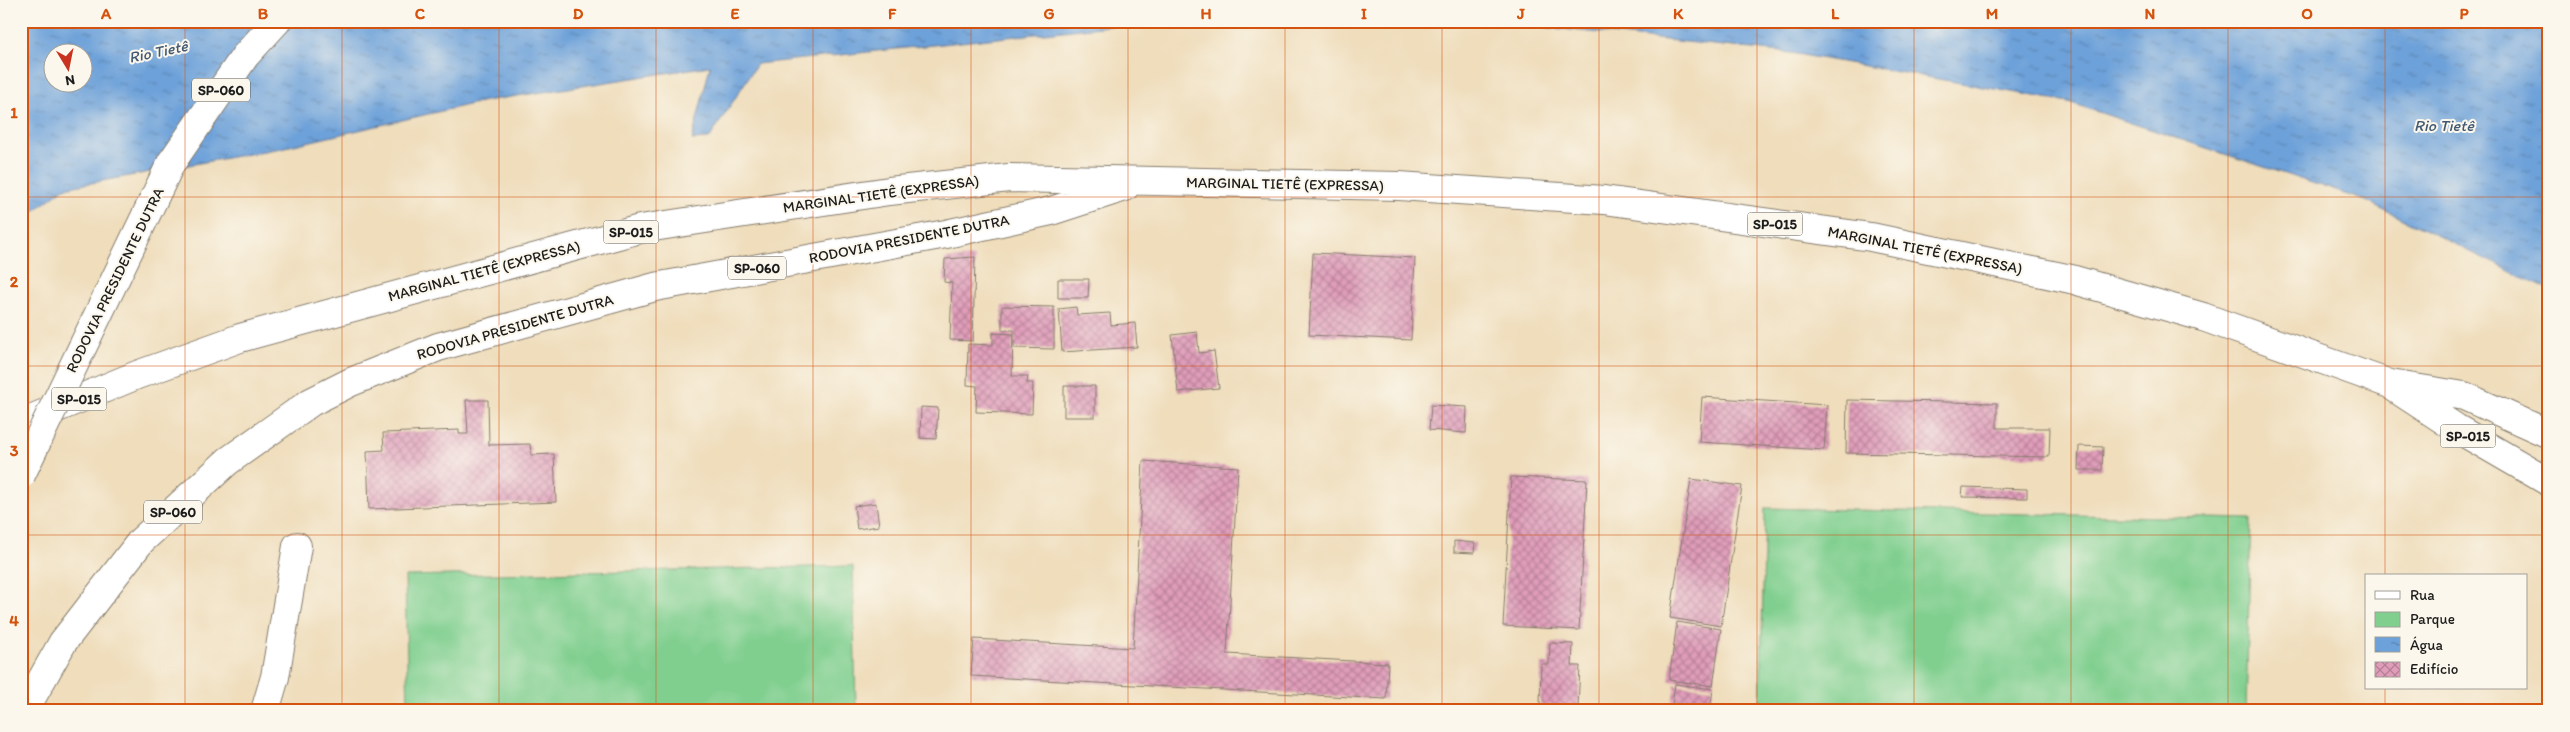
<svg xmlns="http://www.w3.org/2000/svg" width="2570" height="732" viewBox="0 0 2570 732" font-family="Itim,sans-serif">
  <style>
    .green { fill: #80cf8f; stroke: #4e7656 }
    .water { fill: url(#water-ripples); stroke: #445e7a; fill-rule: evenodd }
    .building { fill: url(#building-cross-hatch) }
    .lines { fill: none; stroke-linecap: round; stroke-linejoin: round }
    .minor-casing { stroke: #867c6c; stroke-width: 30 }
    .highway-casing { stroke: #867c6c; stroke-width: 30 }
    .minor { stroke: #fff; stroke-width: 28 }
    .highway { stroke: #fff; stroke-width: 28 }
    .highway-bridge-casing { stroke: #867c6c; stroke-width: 30; stroke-linecap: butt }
    .highway-bridge { stroke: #fff; stroke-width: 28 }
    .grid { fill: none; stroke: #d4530e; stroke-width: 1; stroke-opacity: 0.55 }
    .labels { text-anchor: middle; stroke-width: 4; stroke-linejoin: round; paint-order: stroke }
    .shield { fill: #fbf7ec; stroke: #5f5e5a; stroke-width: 1 }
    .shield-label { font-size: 14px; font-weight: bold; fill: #1c1c1c }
    .street-label { font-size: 15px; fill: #1c1c1c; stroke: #fbf7ec }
    .water-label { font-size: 16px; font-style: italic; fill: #405871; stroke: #fbf7ec }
    .neatline { fill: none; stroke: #d4530e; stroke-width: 2 }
    .grid-label { font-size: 16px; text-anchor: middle; font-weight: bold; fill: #d4530e }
  </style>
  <defs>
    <pattern id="water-ripples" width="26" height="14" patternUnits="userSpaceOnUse" patternTransform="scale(1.25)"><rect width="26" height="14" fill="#6da1d9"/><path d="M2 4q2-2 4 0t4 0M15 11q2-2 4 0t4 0" fill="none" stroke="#5982af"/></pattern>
    <pattern id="building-cross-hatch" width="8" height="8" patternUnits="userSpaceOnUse" patternTransform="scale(1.25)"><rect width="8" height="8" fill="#e09dba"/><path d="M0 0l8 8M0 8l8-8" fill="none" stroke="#b57f96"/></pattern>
  </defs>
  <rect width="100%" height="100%" fill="#fbf7ec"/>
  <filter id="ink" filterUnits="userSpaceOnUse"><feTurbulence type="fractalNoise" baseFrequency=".02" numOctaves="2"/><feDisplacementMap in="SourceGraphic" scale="10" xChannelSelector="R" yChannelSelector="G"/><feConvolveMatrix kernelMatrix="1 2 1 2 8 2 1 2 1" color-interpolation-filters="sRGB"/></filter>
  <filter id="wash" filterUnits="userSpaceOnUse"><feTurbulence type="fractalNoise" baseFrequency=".0096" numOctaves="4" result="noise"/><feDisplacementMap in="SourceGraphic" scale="20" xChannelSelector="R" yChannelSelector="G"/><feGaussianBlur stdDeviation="1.12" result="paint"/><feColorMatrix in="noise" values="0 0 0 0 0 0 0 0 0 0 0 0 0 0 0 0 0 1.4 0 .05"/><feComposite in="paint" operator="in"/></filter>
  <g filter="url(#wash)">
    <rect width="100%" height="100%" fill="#efddbb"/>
    <path class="green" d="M1765,508L2251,519L2246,711H1760Z
      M853,566L856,711H408L405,576Z"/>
    <path class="water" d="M21,21H2549V290L2366,201L2068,102L1791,53L1494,22L1128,24L757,64L709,139L692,140L710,66L485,101L281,148L64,188L21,221ZM52,52H82V82H52Z"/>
    <g id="blocks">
      <path class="building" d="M1313,253L1415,258L1411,340L1309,335Z
        M975,257L973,341L950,340L952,283L944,282L945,259Z
        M1058,279H1089L1088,298H1058Z
        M1002,306L1054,307V349L1014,348V330H1002Z
        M1076,307L1077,315L1110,313L1111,325L1135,323L1137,347L1062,352L1059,309Z
        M1197,332L1199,353L1214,351L1219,388L1178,392L1172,335Z
        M993,333L1013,334L1012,376H1028L1027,383H1033L1032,414L976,412L977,386L967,385L968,344L993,345Z
        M1064,386H1095V417H1064Z
        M1702,397L1827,405L1824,450L1699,442Z
        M466,400H488L489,445L530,444L531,455L554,454L556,502L369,509L367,451L384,450L383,433L459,430V434H468Z
        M1847,400L1997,403V428H2050L2049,457L1846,453Z
        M1431,405L1467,407L1466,433L1429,430Z
        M921,407L938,408L936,439L920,438Z
        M2079,446L2103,447L2102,470H2078Z
        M1143,461L1238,467L1227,654L1388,663L1386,699L971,676L974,639L1133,648Z
        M1511,477L1587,480L1579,630L1503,626Z
        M1691,479L1742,486L1721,626L1670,618Z
        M1963,487L2027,489V498L1962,497Z
        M876,503L879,526L857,529L854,506Z
        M1454,541L1475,543L1474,553L1454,552Z
        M1677,622L1721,629L1713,686L1669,680Z
        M1550,643L1573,644L1572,666H1580L1578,707L1540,705L1541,664H1549Z
        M1675,684L1713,689L1710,711H1671Z"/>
    </g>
  </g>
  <g filter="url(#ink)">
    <use href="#blocks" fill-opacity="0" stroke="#867c6c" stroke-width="1"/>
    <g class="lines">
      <g class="minor-casing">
        <path id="minor" d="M265,711L275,677L297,546"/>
      </g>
      <g class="highway-casing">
        <path id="highway" d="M171,163L245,56L277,21
          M2395,388L2456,428L2549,482
          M21,423L137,375L240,338L640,229L889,191L1009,178L1399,186L1604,200L1871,237L2071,279L2203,317L2390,384L2464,396L2549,434
          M24,711L63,642L141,541L228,461L311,402L351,382L438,347L655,287L946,234L1051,211L1125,187"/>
      </g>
      <use href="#minor" class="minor"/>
      <use href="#highway" class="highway"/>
      <g class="highway-bridge-casing">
        <path id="highway-bridge" d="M21,475L171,163"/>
      </g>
      <use href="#highway-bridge" class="highway-bridge"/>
    </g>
  </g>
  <path class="grid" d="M185,21V711M342,21V711M499,21V711M656,21V711M813,21V711M971,21V711M1128,21V711M1285,21V711M1442,21V711M1599,21V711M1757,21V711M1914,21V711M2071,21V711M2228,21V711M2385,21V576M21,197H2549M21,366H2549M21,535H2549M2385,688V711"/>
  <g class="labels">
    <g class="shield">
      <rect x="192" y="78.5" width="58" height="23" rx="4"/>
      <rect x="1747.5" y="212.5" width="55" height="23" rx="4"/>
      <rect x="603.5" y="220.5" width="55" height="23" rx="4"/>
      <rect x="728" y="256.5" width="58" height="23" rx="4"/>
      <rect x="51.5" y="387.5" width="55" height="23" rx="4"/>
      <rect x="2440.5" y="424.5" width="55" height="23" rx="4"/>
      <rect x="144" y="500.5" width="58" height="23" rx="4"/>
    </g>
    <g class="shield-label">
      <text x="221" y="95">SP-060</text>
      <text x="1775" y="229">SP-015</text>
      <text x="631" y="237">SP-015</text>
      <text x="757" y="273">SP-060</text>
      <text x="79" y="404">SP-015</text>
      <text x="2468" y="441">SP-015</text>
      <text x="173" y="517">SP-060</text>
    </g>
    <g class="street-label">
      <text transform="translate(1285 184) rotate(1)" y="5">MARGINAL TIETÊ (EXPRESSA)</text>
      <text transform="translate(881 194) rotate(-8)" y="5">MARGINAL TIETÊ (EXPRESSA)</text>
      <text transform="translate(909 239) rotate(-11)" y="5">RODOVIA PRESIDENTE DUTRA</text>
      <text transform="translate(1925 250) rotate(11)" y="5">MARGINAL TIETÊ (EXPRESSA)</text>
      <text transform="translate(484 271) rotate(-15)" y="5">MARGINAL TIETÊ (EXPRESSA)</text>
      <text transform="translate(115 280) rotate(-64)" y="5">RODOVIA PRESIDENTE DUTRA</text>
      <text transform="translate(515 327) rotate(-16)" y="5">RODOVIA PRESIDENTE DUTRA</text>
    </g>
    <g class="water-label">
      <text transform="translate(158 51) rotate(-12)" y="6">Rio Tietê</text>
      <text x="2444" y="131">Rio Tietê</text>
    </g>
  </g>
  <rect width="2570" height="732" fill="none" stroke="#fbf7ec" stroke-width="55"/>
  <rect x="2365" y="574" width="162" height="115" fill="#fbf7ec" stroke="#a29f99"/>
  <rect x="2375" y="591" width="25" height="8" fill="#ffffff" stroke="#a29f99"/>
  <text x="2410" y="600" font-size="15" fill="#1c1c1c">Rua</text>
  <rect x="2375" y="612" width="25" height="15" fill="#80cf8f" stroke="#a29f99"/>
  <text x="2410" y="624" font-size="15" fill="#1c1c1c">Parque</text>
  <rect x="2375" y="637" width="25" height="15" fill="url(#water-ripples)" stroke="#a29f99"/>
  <text x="2410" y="650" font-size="15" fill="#1c1c1c">Água</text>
  <rect x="2375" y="662" width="25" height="15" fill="url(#building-cross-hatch)" stroke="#a29f99"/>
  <text x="2410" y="674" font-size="15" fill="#1c1c1c">Edifício</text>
  <g transform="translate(68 68) rotate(170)"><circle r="24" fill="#fbf7ec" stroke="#a29f99"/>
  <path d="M0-4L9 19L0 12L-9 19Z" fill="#c8321e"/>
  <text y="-8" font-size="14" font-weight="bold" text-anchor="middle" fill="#1c1c1c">N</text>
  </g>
  <rect x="28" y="28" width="2514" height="676" class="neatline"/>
  <g class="grid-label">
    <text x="106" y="19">A</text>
    <text x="263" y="19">B</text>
    <text x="420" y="19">C</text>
    <text x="578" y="19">D</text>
    <text x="735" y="19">E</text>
    <text x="892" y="19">F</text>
    <text x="1049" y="19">G</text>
    <text x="1206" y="19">H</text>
    <text x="1364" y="19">I</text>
    <text x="1521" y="19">J</text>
    <text x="1678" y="19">K</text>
    <text x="1835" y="19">L</text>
    <text x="1992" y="19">M</text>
    <text x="2150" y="19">N</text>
    <text x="2307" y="19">O</text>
    <text x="2464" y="19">P</text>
    <text x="14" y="118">1</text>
    <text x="14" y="287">2</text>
    <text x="14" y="456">3</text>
    <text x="14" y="626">4</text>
  </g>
</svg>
